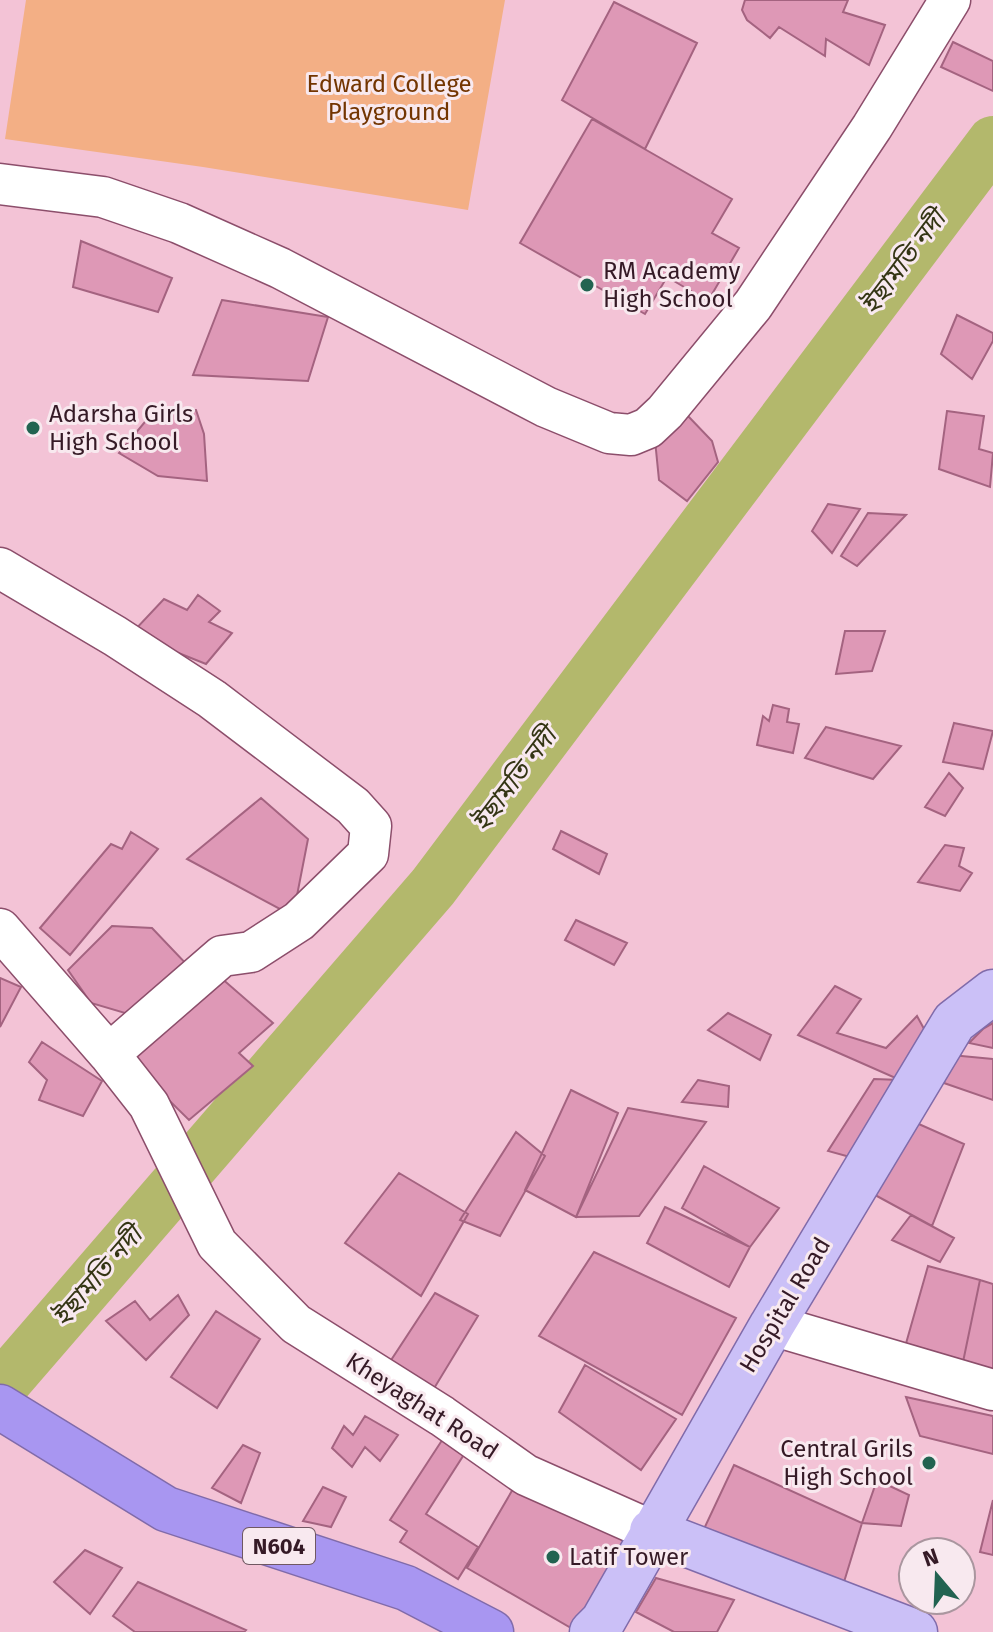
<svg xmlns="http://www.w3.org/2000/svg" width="993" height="1632" viewBox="0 0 993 1632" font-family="'Fira Sans','Noto Sans Bengali',sans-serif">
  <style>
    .built { fill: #f3c3d6; fill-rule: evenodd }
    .green { fill: #f3af85 }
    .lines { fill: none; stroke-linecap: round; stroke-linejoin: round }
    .river { stroke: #b3b86c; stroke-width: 52 }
    .building { fill: #de98b6; stroke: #a46380; stroke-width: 2 }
    .minor-casing { stroke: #8c4e6b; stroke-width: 43 }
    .major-casing { stroke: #806baa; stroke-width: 47 }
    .highway-casing { stroke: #806baa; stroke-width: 47 }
    .minor { stroke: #fff; stroke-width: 40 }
    .major { stroke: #cbc0f7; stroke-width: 44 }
    .highway { stroke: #a896f1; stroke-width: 44 }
    .poi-dot { fill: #226351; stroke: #f8e9ef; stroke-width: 3 }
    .labels { text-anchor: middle; stroke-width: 6; stroke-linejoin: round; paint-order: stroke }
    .shield { fill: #f8e9ef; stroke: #705862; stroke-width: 2 }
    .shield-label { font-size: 22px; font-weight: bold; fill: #351a26 }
    .park-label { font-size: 24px; fill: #733501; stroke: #f8e9ef }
    .poi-label { font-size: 24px; fill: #351a26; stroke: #f8e9ef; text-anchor: start }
    .street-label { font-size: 24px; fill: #351a26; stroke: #f8e9ef }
    .water-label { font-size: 26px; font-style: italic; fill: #343514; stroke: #f8e9ef }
  </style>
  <rect width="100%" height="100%" fill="#ffd2e4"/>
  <path class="built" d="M0,0H993V1632H0ZM913,1552H961V1600H913Z"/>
  <path class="green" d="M26,0H505L468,210L203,167L5,139Z"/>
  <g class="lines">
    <path class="river" d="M0,1388L433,887L993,142"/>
  </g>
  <path class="building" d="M745,0H848L843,12L885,25L869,65L826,39L825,56L779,27L770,38L747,20L742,10Z
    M614,2L697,43L645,149L562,100Z
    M953,42L993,61V91L941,67Z
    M592,119L732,199L712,233L739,248L708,301L667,277L645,314L520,243Z
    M81,241L172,278L158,312L73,287Z
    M222,300L328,317L308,381L193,375Z
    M957,315L993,333V341L972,379L941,354Z
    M196,410L204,434L207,481L158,476L119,453L154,411Z
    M947,411L984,416L979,449L993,453L990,487L939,469Z
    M688,416L712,441L718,462L687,501L659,480L655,440Z
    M828,504L860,509L832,553L812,531Z
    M868,513L906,515L857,566L841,556Z
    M198,595L220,611L209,622L232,633L206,664L131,634L164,599L187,610Z
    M845,631H885L872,671L836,674Z
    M773,705L789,709L787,722L799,724L793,753L757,745L763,716L769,721Z
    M954,723L993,731L983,769L943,762Z
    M826,727L901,746L873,779L805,758Z
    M949,773L963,788L945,816L925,807Z
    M261,798L308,839L293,916L187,859Z
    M561,831L607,854L599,874L553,849Z
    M131,832L158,849L70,955L40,928L111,844L122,849Z
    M945,845L964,848L959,866L972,873L960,891L918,882Z
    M576,920L627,943L614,965L565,940Z
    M112,926L152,928L194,972L135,1016L91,1003L68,970Z
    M212,970L273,1023L239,1053L253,1066L189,1120L123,1055Z
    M0,978L21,987L0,1027Z
    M835,986L861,999L837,1033L886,1048L917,1016L929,1038L900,1080L798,1035Z
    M728,1013L771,1035L760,1060L708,1030Z
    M993,1023V1048L969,1043L983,1029Z
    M42,1042L102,1081L83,1116L39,1100L47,1080L29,1062Z
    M951,1055L993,1059V1100L944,1083Z
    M874,1079L900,1080L861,1160L828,1151Z
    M698,1080L729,1086L728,1107L682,1102Z
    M571,1090L618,1113L576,1217L525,1190Z
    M628,1108L706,1122L639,1216L576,1217Z
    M912,1121L964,1144L932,1226L875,1195Z
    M516,1132L545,1156L500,1236L460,1220Z
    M704,1166L779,1208L750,1247L682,1208Z
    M399,1173L468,1214L421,1296L345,1243Z
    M665,1207L750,1247L729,1287L647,1243Z
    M911,1215L954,1238L940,1262L892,1240Z
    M594,1252L736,1318L682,1415L539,1336Z
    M928,1266L980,1280L963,1362L905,1347Z
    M980,1280L993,1284V1371L963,1362Z
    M435,1293L478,1316L427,1400L382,1374Z
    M178,1295L189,1315L146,1360L106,1321L135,1301L150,1320Z
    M216,1311L260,1339L217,1408L171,1377Z
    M585,1365L676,1419L641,1470L559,1412Z
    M906,1397L993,1416V1454L920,1436Z
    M365,1416L398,1435L380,1461L365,1447L352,1467L332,1448L344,1426L353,1435Z
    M450,1428L472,1442L426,1514L478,1547L458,1579L400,1542L407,1531L390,1520Z
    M243,1445L260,1453L241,1503L212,1488Z
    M734,1465L862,1523L844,1582L703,1531Z
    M520,1477L639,1546L578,1632L467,1568Z
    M877,1480L909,1495L901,1526L862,1523Z
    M323,1487L346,1497L331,1527L303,1521Z
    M993,1500V1555L980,1552Z
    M85,1550L122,1568L90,1614L54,1582Z
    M656,1578L734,1600L717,1632H674L636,1612Z
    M138,1582L246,1630L244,1632H135L113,1616Z"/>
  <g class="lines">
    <g class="minor-casing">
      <path id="minor" d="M0,184L103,197L179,223L280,268L546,407L609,433L631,435L648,428L665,412L753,305L872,127L950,0
        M0,568L115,636L212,699L353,806L371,826L368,854L299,921L251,952L222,956L109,1054
        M0,929L109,1054L149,1105L217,1244L296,1324L442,1416L526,1475L652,1531
        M772,1325L993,1390"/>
    </g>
    <g class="major-casing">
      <path id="major" d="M652,1531L915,1632
        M592,1632L603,1621L772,1325L954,1022L993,992"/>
    </g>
    <g class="highway-casing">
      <path id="highway" d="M0,1407L166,1509L406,1588L491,1632"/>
    </g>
    <use href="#minor" class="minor"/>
    <use href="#major" class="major"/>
    <use href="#highway" class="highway"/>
  </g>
  <g class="poi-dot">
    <circle cx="587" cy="285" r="8"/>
    <circle cx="33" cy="428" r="8"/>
    <circle cx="929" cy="1463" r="8"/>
    <circle cx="553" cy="1557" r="8"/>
  </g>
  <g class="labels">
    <rect class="shield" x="243" y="1528" width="72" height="36" rx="6"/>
    <g class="shield-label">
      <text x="279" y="1554">N604</text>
    </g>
    <g class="park-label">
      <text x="389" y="92">Edward College<tspan x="389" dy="28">Playground</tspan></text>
    </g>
    <g class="poi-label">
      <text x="603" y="279">RM Academy<tspan x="603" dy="28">High School</tspan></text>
      <text x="49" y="422">Adarsha Girls<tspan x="49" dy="28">High School</tspan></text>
      <text x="913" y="1457" text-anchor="end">Central Grils<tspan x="913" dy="28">High School</tspan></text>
      <text x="569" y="1565">Latif Tower</text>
    </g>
    <g class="street-label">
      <text transform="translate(785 1305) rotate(-59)" y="8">Hospital Road</text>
      <text transform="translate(422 1406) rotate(33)" y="8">Kheyaghat Road</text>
    </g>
    <g class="water-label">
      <text transform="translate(903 262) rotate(-53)" y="9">ইছামতি নদী</text>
      <text transform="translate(514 779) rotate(-53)" y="9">ইছামতি নদী</text>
      <text transform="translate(97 1276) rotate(-49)" y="9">ইছামতি নদী</text>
    </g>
  </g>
  <g transform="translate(937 1576) rotate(341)"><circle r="38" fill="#f8e9ef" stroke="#aa969f" stroke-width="2"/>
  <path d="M0-6L14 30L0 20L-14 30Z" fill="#226351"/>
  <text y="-12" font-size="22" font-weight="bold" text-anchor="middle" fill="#351a26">N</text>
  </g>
</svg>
